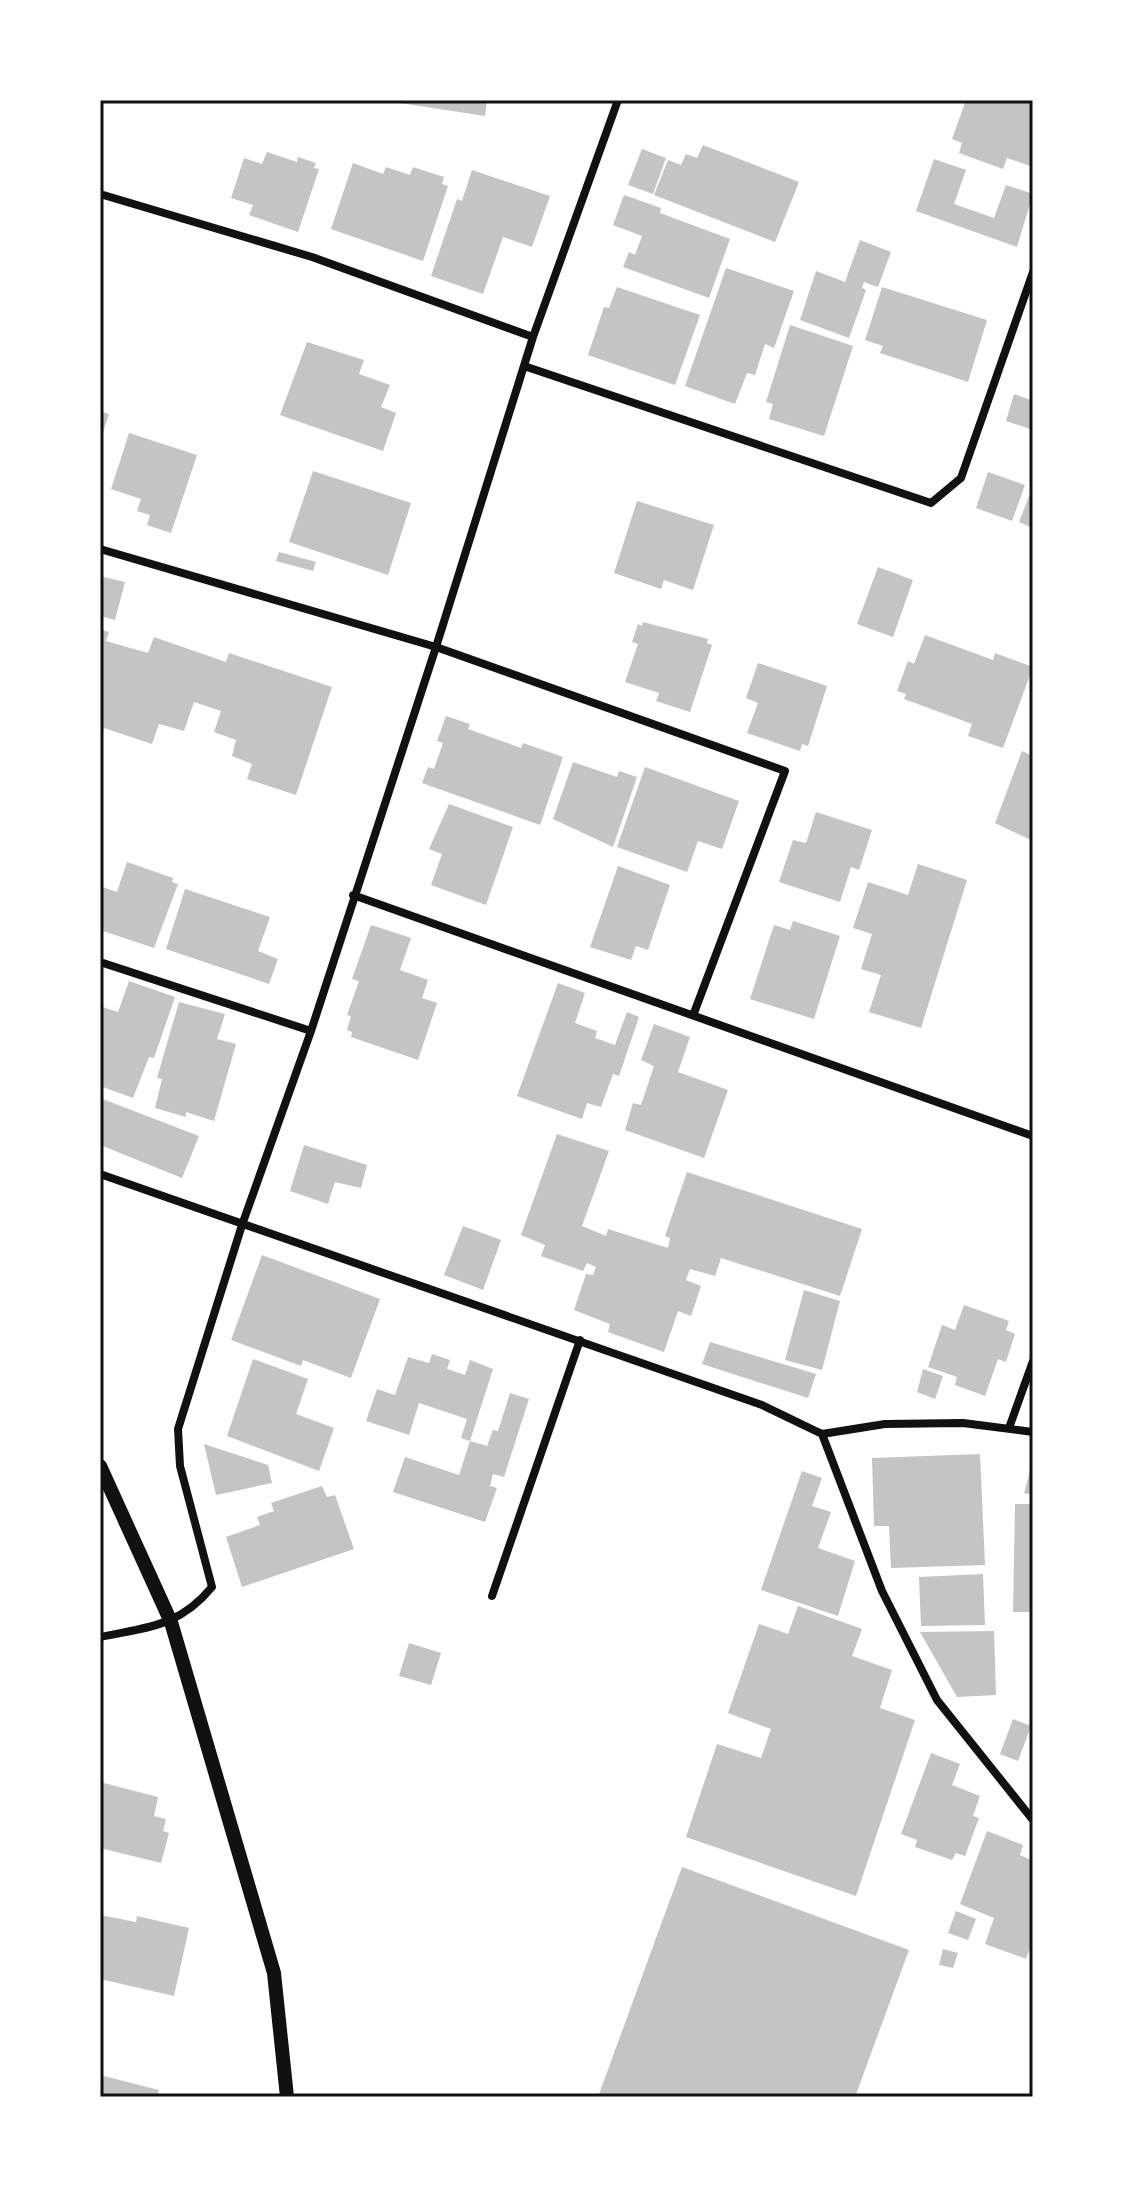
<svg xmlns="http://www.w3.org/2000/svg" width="1133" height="2197" viewBox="0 0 1133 2197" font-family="'Roboto Condensed',sans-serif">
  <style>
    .building { fill: #c4c4c4 }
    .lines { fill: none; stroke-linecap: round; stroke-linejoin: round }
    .minor { stroke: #111; stroke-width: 8 }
    .tertiary { stroke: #111; stroke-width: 14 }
    .neatline { fill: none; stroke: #111; stroke-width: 3 }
  </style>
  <rect width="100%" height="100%" fill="#fff"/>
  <path class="building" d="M380,100H487L485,116Z
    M966,100H1033V167L1007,158L1003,169L959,153L962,143L952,139Z
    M703,145L799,182L775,242L654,195L668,160L681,165L686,154L697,158Z
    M642,149L666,158L653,194L628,185Z
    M267,152L297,162L298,157L316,163L314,168L319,169L298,232L249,215L253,205L231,198L244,158L262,164Z
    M934,159L966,170L954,204L994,218L1006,185L1033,194L1017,247L916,211Z
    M353,163L383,174L386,167L410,175L413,167L444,177L442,184L448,186L423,261L331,229Z
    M472,170L550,196L532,247L503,237L483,294L431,276L457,199L462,201Z
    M624,195L661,208L660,213L730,239L709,298L623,267L629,252L635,255L642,236L613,225Z
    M860,240L891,252L878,287L864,282L862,288L866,290L849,338L800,320L816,271L845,282Z
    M726,268L794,291L774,348L765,344L755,375L747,373L735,404L685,386Z
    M617,287L700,315L675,385L588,355L604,307L609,308Z
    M882,287L987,320L968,382L880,353L883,346L865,340Z
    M790,325L853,346L824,436L769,419L773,404L766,402Z
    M307,342L364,360L359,374L390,385L381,407L396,413L383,451L280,415Z
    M1014,394L1033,401V430L1006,421Z
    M100,411L109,414L101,439H100Z
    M129,433L197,455L171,533L147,525L150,515L137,511L141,499L111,489Z
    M313,471L411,503L388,575L289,542Z
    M988,472L1025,485L1012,521L976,508Z
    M1033,486V528L1019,522Z
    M637,501L714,525L693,590L664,580L661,589L614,573Z
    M279,552L316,562L313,571L276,561Z
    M878,567L913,580L893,637L857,624Z
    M100,576L125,582L115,620L100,616Z
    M643,622L708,639L707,643L712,645L690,712L656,701L659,693L625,682L638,644L632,642L638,624L642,626Z
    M100,629L109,632L106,641L148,653L154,637L226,662L229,653L332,687L296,795L247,779L252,764L232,756L236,740L214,732L221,711L194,702L184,731L159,724L152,744L104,728L100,737Z
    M925,635L993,660L995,653L1033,667L1003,748L968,736L972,724L904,699L906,694L897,691L908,661L914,664Z
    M758,663L827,686L808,746L802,744L800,751L747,733L758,703L746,698Z
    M446,716L470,724L468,729L521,748L523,743L563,757L540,825L422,783L428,767L434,769L443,743L437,741Z
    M1022,751L1033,756V841L995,823Z
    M573,762L617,777L619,771L637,777L613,847L553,819Z
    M645,767L739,801L722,849L698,841L687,872L617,847Z
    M449,804L513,827L486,905L431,885L442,854L429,849Z
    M816,812L872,830L859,870L851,867L840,902L779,882L793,840L806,843Z
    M127,862L173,878L172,882L178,884L154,948L100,930V886L117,892Z
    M918,864L967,880L921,1028L869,1012L881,975L861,969L872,934L853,928L868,882L908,895Z
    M618,866L670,885L648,950L636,946L631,960L590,947Z
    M185,889L270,917L258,951L278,959L269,984L166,949Z
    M793,921L840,936L814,1019L750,999L774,925L790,930Z
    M371,925L411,938L400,970L428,980L422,998L437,1003L418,1060L351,1037L352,1032L347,1030L351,1016L347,1015L359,981L352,979Z
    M129,981L175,997L154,1058L149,1057L133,1098L100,1086V1006L118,1012Z
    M558,983L585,993L575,1023L597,1031L595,1038L615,1045L627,1012L639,1017L619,1076L613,1074L601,1107L587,1103L582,1119L517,1096Z
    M179,1002L225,1014L217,1039L236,1044L214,1121L186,1112V1117L155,1108L162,1079L157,1078Z
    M654,1024L690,1037L678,1072L728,1090L704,1158L625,1130L633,1103L641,1105L654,1066L641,1060Z
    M100,1098L199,1136L182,1178L100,1145Z
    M557,1134L609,1151L582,1226L606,1236L608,1229L668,1248L670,1238L665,1236L687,1172L862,1229L840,1296L721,1258L715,1276L690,1269L686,1280L701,1286L691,1316L678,1311L664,1352L608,1332L610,1324L574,1310L586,1274L593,1275L596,1267L587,1263L583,1271L541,1256L545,1245L521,1235Z
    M304,1145L367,1165L361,1188L335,1182L328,1204L290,1191Z
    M463,1226L501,1240L483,1290L444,1275Z
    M262,1255L380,1299L351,1378L303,1360L301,1366L231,1340Z
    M804,1290L840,1301L822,1370L785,1360Z
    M964,1305L1009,1321L1006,1330L1015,1334L1006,1362L998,1359L985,1396L955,1385L957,1377L928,1367L942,1325L955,1330Z
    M710,1342L816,1374L808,1398L702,1364Z
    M432,1354L450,1360L447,1369L465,1375L470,1360L493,1369L470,1441L487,1446L493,1430L498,1431L510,1393L529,1399L504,1477L493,1474L490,1486L497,1488L485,1522L393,1492L405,1457L459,1475L470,1441L461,1438L467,1419L419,1403L409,1435L366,1421L377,1389L395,1395L408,1357L429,1363Z
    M253,1359L308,1379L296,1414L334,1428L319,1471L227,1436Z
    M923,1369L943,1376L935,1399L917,1392Z
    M204,1444L268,1465L272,1483L216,1495Z
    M980,1454L985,1565L891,1568L889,1526H874L872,1458Z
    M1032,1464H1033V1495L1024,1493Z
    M802,1471L822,1478L812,1506L831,1512L818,1548L855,1561L838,1616L761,1590Z
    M322,1486L327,1497L335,1495L354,1549L242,1587L226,1537L260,1525L257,1517L274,1511L271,1503Z
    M1015,1504H1033V1612H1013Z
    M983,1574L985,1625L921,1626L919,1577Z
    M798,1606L862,1629L852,1656L892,1670L880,1708L915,1720L856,1896L686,1837L717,1744L761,1758L771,1729L728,1713L759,1624L788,1634Z
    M994,1631L996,1695L957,1697L920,1632Z
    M409,1643L441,1653L431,1685L399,1676Z
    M1013,1719L1031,1726L1018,1761L1000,1754Z
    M931,1753L960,1764L952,1785L980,1796L973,1816L979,1818L965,1856L956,1853L952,1860L915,1847L917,1840L901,1834Z
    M100,1782L158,1797L154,1816L166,1819L163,1831L169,1833L161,1863L100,1848Z
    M987,1831L1023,1845L1020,1855L1033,1861V1940L1026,1959L985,1944L994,1918L960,1904Z
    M682,1867L909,1950L855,2097H598Z
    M956,1911L976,1919L968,1940L948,1933Z
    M100,1915L136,1922L137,1916L189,1928L174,1996L100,1979Z
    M943,1949L958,1953L953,1968L939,1965Z
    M100,2075L159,2090L157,2097H100Z"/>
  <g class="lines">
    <path class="minor" d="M100,194L312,257L533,337
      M524,366L931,503L961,478L1033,272
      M100,549L436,647L785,771L694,1013
      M353,895L1033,1136
      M100,962L311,1031
      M100,1174L762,1405L822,1434L885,1424L963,1423L1033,1432
      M1009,1428L1033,1361
      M822,1434L882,1591L937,1700L1033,1820
      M492,1596L580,1340
      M100,1637C148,1627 179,1627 212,1587L180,1466L178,1429L242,1225L311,1031L436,647L533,337L618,100"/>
    <path class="tertiary" d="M100,1466L171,1622L274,1973L287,2097"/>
  </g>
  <rect width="1133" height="2197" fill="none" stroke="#ffffff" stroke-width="204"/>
  <rect x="102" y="102" width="929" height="1993" class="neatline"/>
</svg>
